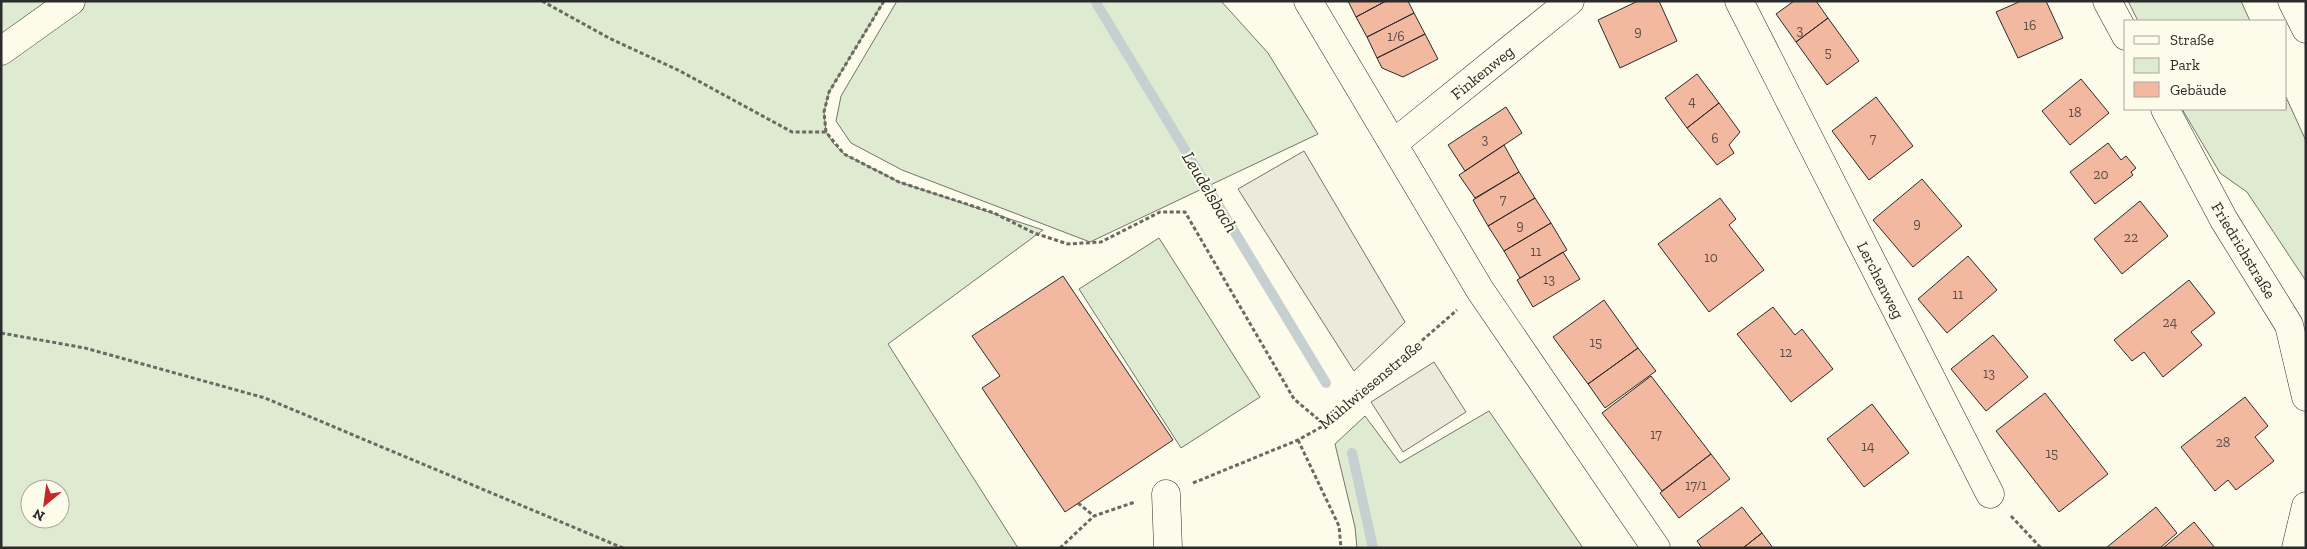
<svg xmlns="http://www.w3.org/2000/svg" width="2307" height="549" viewBox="0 0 2307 549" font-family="'Zilla Slab',serif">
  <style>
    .green { fill: #deebd1; stroke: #74746e; fill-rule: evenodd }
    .parking { fill: #eceadb; stroke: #74746e }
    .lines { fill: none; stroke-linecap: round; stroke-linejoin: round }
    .stream { stroke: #c7d0d0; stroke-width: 10 }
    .building { fill: #f2b8a0; stroke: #2b2b2b }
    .minor-casing { stroke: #2b2b2b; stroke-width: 29 }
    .path { stroke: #6a6964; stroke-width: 3; stroke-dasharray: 4 2.5; stroke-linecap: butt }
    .minor { stroke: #fdfbea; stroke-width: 28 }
    .labels { text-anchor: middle; stroke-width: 4; stroke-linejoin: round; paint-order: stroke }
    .number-label { font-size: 14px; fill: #5d4e48 }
    .street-label { font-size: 16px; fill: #2b2b2b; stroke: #fdfbea }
    .water-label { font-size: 18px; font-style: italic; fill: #2b2b2b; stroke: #fdfbea }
  </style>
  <rect width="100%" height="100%" fill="#fdfbea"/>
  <path class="green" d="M1,1H884L829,92L824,112L826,132L833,143L844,154L899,182L1043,230L888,344L1018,548H1ZM30,489H60V519H30Z
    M897,1H1221L1268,53L1318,134L1090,242L902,170L851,143L836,121L841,96Z
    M2128,1H2241L2250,21H2138Z
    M2286,97L2306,141V281L2247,192L2220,173L2182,109H2286Z
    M1159,238L1260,397L1181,448L1079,289Z
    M1489,411L1583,548H1357L1355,527L1335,444L1365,416L1400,463Z"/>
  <path class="parking" d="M1304,151L1405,322L1354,371L1238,189Z
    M1434,362L1466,412L1403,452L1371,402Z"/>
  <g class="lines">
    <path class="stream" d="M1095,1L1326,383
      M1352,453L1373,548"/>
  </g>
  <path class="building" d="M1348,1H1386L1356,17Z
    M1386,1H1408L1414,13L1367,37L1356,17Z
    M1638,1H1659L1677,41L1620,68L1598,20Z
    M1794,1H1816L1828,18L1796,42L1776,14Z
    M2021,1H2046L2063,38L2018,58L1996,12Z
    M1414,13L1425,34L1377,58L1367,37Z
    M1828,18L1859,61L1827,85L1796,42Z
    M1425,34L1438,59L1403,77L1382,68L1377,58Z
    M1697,74L1719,103L1687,128L1665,98Z
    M2081,79L2109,113L2070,145L2042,111Z
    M1876,97L1913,146L1869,180L1832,131Z
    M1719,103L1740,132L1729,145L1734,153L1717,165L1687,128Z
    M1506,107L1522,133L1465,171L1448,145Z
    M2108,143L2121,160L2126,156L2136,168L2131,172L2133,175L2095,204L2070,172Z
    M1504,145L1519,172L1475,198L1459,175Z
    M1519,172L1535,198L1488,226L1473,200Z
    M1922,179L1962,226L1913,267L1873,220Z
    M1535,198L1551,223L1504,251L1488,226Z
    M1720,198L1736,219L1729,225L1764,270L1709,312L1658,244Z
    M2140,201L2168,236L2122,274L2094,239Z
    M1551,223L1567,250L1520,278L1504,251Z
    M1563,252L1580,279L1533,307L1517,280Z
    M1968,256L1997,290L1947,333L1918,299Z
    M1063,276L1173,440L1065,512L982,388L1000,376L972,336Z
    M2189,280L2215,313L2191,332L2202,345L2163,377L2144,352L2132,361L2114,340Z
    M1604,300L1638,348L1588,384L1553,337Z
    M1773,307L1795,335L1802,329L1833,369L1791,402L1737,334Z
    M1993,335L2028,377L1986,411L1951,369Z
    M1638,348L1656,371L1605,408L1588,384Z
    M1651,376L1711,454L1662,491L1602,413Z
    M2045,393L2108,474L2059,512L1996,431Z
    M2245,397L2268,426L2255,437L2274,461L2236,490L2228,480L2215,491L2181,447Z
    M1872,404L1909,453L1864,487L1827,439Z
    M1711,454L1730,479L1679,518L1660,493Z
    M1742,507L1762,533L1743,548H1702L1697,541Z
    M2156,507L2177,533L2160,548H2106Z
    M2194,522L2215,548H2163Z
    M1762,533L1773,548H1743Z"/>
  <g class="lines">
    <g class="minor-casing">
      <path id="minor" d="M1308,1L1480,290L1656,548
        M1739,1L1990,494
        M2107,1L2126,36
        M2292,1L2306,29
        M1,51L71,1
        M2165,109L2224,220L2289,325L2306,397
        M1394,143L1570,1
        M1166,494L1168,548
        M2296,548L2306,506"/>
    </g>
    <path class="path" d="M542,1L609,38L680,71L792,132H826
      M884,1L829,92L824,112L826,132L844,154L899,182L994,213L1034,233L1068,244L1101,242L1160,212H1185L1294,399L1325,425
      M1,333L85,348L265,398L623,548
      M1298,440L1339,526L1341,548
      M1193,483L1298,440L1325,425L1457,310
      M1078,503L1094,516
      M2011,516L2041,548
      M1060,548L1094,516L1135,502"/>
    <use href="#minor" class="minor"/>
  </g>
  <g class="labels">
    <g class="number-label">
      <text x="2030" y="30">16</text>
      <text x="1800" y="35">3</text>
      <text x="1638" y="36">9</text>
      <text x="1396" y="41">1/6</text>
      <text x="1828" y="57">5</text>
      <text x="1692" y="106">4</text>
      <text x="2075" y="117">18</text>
      <text x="1715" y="143">6</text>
      <text x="1873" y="143">7</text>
      <text x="1485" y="144">3</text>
      <text x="2101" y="179">20</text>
      <text x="1503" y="204">7</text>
      <text x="1917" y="228">9</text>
      <text x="1520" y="230">9</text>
      <text x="2131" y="242">22</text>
      <text x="1536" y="256">11</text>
      <text x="1711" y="262">10</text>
      <text x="1549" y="284">13</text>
      <text x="1958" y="299">11</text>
      <text x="2170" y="327">24</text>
      <text x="1596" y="347">15</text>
      <text x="1786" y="357">12</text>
      <text x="1989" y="378">13</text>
      <text x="1656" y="439">17</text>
      <text x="2223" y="447">28</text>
      <text x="1868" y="451">14</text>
      <text x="2052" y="458">15</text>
      <text x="1696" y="490">17/1</text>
    </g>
    <g class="street-label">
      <text transform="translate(1482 72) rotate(-39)" y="6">Finkenweg</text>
      <text transform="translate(2244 250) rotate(59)" y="6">Friedrichstraße</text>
      <text transform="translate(1881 280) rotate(63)" y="6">Lerchenweg</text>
      <text transform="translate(1370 384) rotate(-40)" y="6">Mühlwiesenstraße</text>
    </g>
    <g class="water-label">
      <text transform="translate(1210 192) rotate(59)" y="6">Leudelsbach</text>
    </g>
  </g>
  <rect width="2307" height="549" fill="none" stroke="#2b2b2b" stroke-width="5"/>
  <rect x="2124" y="20" width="162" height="90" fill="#fdfbea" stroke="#a9a89e"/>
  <rect x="2134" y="36" width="25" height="8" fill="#fdfbea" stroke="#a9a89e"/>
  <text x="2170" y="45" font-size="15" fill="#2b2b2b">Straße</text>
  <rect x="2134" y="58" width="25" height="15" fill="#deebd1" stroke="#a9a89e"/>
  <text x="2170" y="70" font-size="15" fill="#2b2b2b">Park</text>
  <rect x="2134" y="82" width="25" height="15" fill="#f2b8a0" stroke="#a9a89e"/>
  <text x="2170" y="95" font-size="15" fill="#2b2b2b">Gebäude</text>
  <g transform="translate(45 504) rotate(209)"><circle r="24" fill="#fdfbea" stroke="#a9a89e"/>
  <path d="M0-4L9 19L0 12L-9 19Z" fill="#c62828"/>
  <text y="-8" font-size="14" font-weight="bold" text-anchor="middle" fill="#2b2b2b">N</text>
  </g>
</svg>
